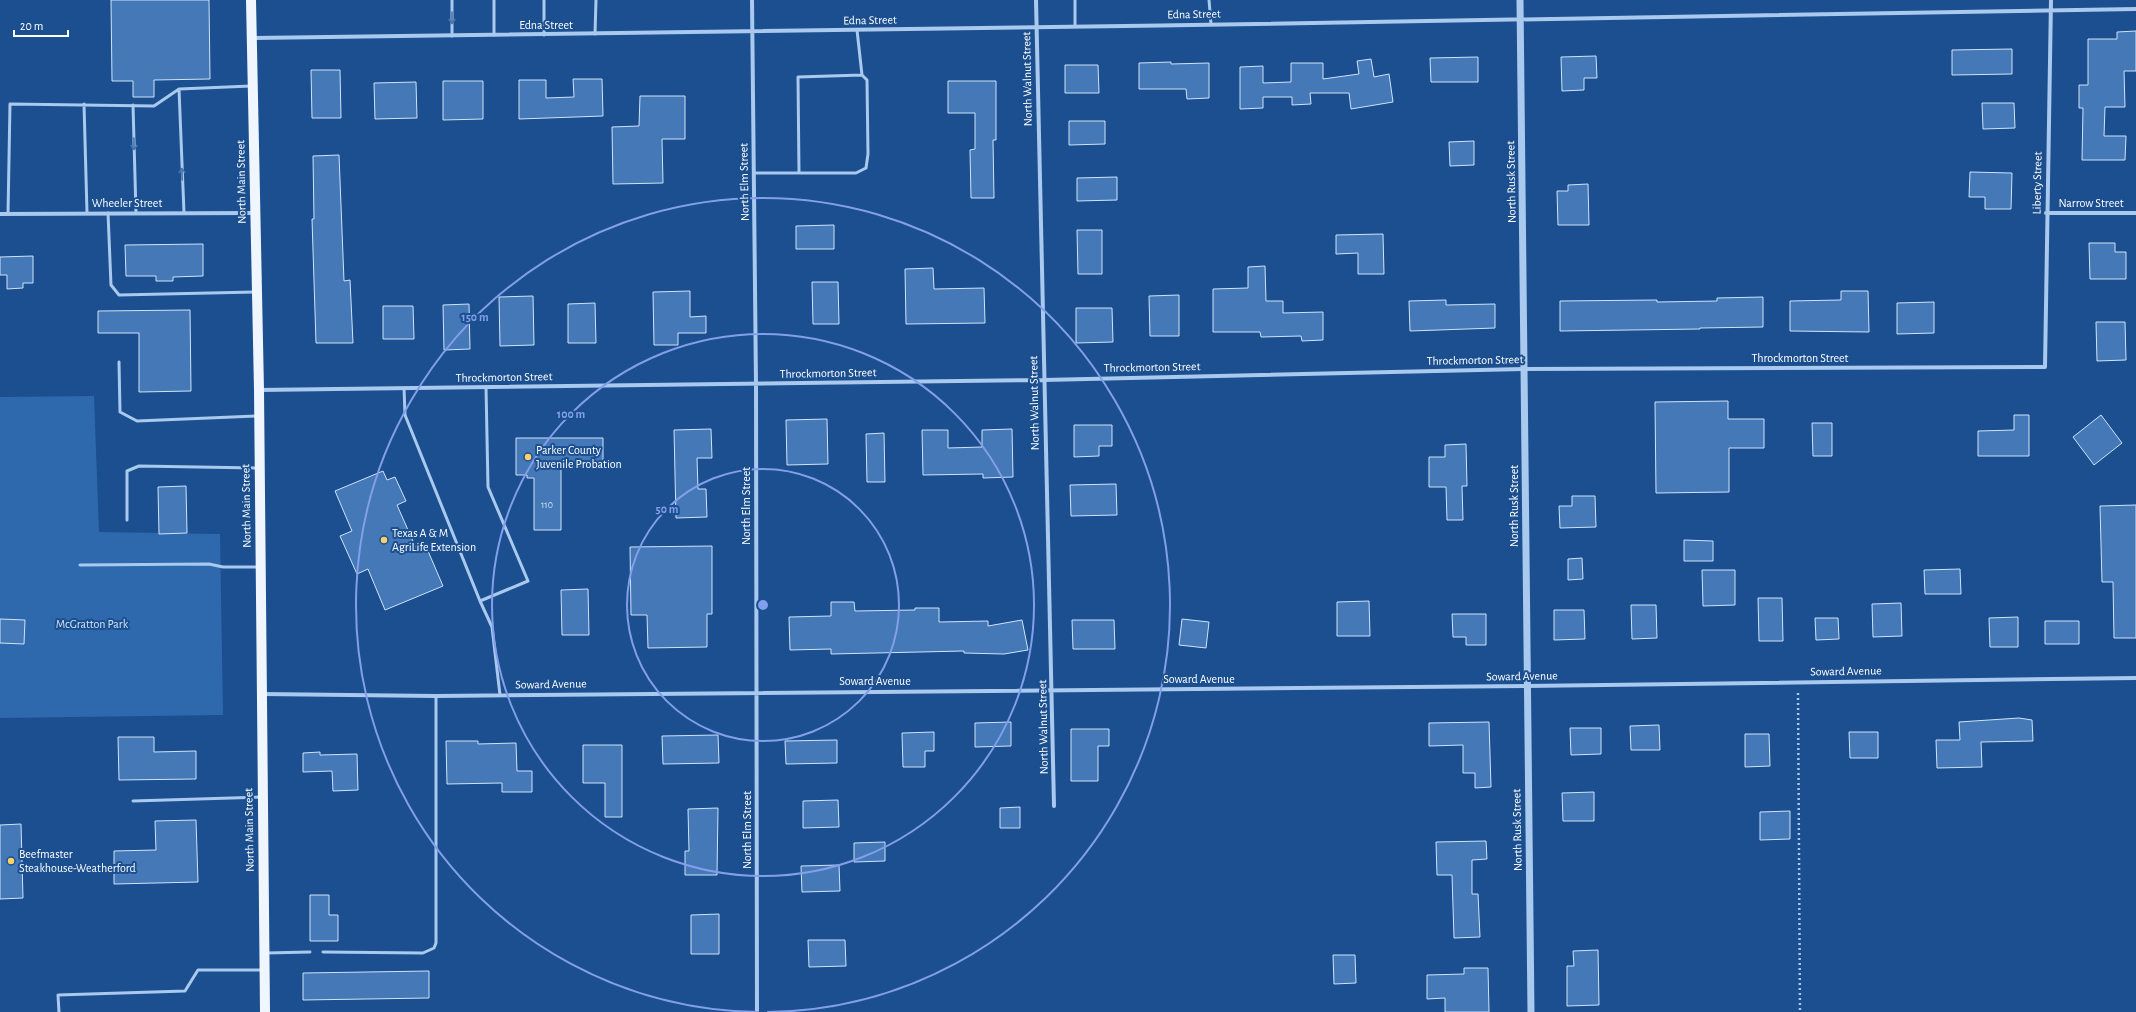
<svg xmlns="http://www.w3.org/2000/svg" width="2136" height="1012" viewBox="0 0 2136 1012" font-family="'Alegreya Sans',sans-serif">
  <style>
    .green { fill: #2e69ad }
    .building { fill: #4478b7; stroke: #cfe3fa }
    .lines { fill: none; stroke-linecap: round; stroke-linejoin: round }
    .path { stroke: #a9c9ee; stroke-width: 2.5; stroke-dasharray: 2 3; stroke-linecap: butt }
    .service { stroke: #a9c9ee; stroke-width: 3 }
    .minor { stroke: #a9c9ee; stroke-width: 4 }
    .tertiary { stroke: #a9c9ee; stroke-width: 7 }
    .primary { stroke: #f0f6ff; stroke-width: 10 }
    .oneway { stroke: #4674ac }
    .ring { fill: none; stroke: #839eea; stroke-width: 2 }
    .poi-dot { fill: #ffd166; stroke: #1b4f8f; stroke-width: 1.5 }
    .labels { text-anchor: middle; stroke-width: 4; stroke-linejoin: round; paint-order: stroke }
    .number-label { font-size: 10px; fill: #d0dded }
    .street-label { font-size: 12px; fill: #fff; stroke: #1b4f8f }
    .poi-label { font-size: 12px; fill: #fff; stroke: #1b4f8f; text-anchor: start }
    .park-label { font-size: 12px; fill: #cfe3fa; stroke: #1b4f8f }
    .centre { fill: #839eea; stroke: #1b4f8f; stroke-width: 2 }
    .ring-label { font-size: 12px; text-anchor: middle; font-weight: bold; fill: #839eea; stroke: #1b4f8f; stroke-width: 4; stroke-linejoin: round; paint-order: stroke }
  </style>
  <rect width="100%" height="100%" fill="#1b4f8f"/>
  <path class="green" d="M94,396L99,532L220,534L223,715L0,718V397Z"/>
  <path class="building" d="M111,0H209L210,79L154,80V97H133V81H112Z
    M2136,31V71H2124L2125,107H2105L2104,136H2126L2125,160H2082L2083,108H2079V85H2088V39H2117V32Z
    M2012,49V74L1952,75V50Z
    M1596,56L1597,78H1584V90L1562,91L1561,57Z
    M1478,57V82H1431L1430,58Z
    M1371,59L1374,77L1389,74L1393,102L1351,109L1349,93H1310L1311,104L1292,105V97H1263V108L1240,109V67L1263,66V83L1291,82V63H1323V79L1359,74L1357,61Z
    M1171,62V64L1209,63V98L1187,99L1186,89H1139V63Z
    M1065,65H1098L1099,93H1065Z
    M311,70H340L341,118H312Z
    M573,79H602L603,116L519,119V80H546V98L574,97Z
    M443,81H483V119L443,120Z
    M948,81H996V140H993L994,198H971L970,150L975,149V113H948Z
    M416,82L417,118L375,119L374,83Z
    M640,96H685V139H662L663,183L613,184L612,127L639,126Z
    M1982,103H2014L2015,128L1983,129Z
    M1069,121H1105V144L1069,145Z
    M1474,141V165L1450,166L1449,142Z
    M339,155L344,281L350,280L353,343H316L312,219H314L313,156Z
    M1970,172L2012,173L2011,209H1985V197H1969Z
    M1117,177V200L1077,201V178Z
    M1588,184L1589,225H1558L1557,191H1568V185Z
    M834,225V249H796V226Z
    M1077,230H1102V274H1078Z
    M1383,234L1384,274H1358V253L1336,254V235Z
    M2089,243H2115V252H2126V279H2090Z
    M203,244V276L173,277V281H156V276H126L125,245Z
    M33,256V283H23V288L7,289V275H0V257Z
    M1265,266L1266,301H1283V313L1323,312V340L1302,341L1301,336L1261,337L1260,332H1213V289L1248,288V267Z
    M933,268L934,289L984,288L985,323L906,324L905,269Z
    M812,282H838L839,324H813Z
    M690,291V317L706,316V333H678V345H654L653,292Z
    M1841,291H1868L1869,332L1790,331V301L1841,300Z
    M1179,295V336H1150L1149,296Z
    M533,296L534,345L500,346L499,297Z
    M1763,297V327L1700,328V329L1560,331V301L1657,300V302L1717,301V298Z
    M1446,300V305L1495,304V328L1410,331L1409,301Z
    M1934,302V333L1897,334V303Z
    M595,303L596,343H568V304Z
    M469,304L470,349L444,350L443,305Z
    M383,306H413L414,339H383Z
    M1076,308H1112L1113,342L1076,343Z
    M190,310L191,391L139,392V333H98V311Z
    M2096,322H2125L2126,360L2097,361Z
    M1728,401V419H1764V448H1729V492L1656,493L1655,402Z
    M2014,415H2029V456H1978V431L2014,430Z
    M2101,415L2122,443L2094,465L2073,437Z
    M827,419L828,464L787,465L786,420Z
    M1812,423H1832V456H1813Z
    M1074,425H1112V446H1099V456L1074,457Z
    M711,429L712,458H697L698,489H706L707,517L676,518L674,430Z
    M1012,429L1013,477L983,478V474L923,475L922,430H948V448L982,447V430Z
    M884,433L885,482H867L866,434Z
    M516,438H603V466L561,467V530H534V478H527V475H516Z
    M1466,444L1467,486H1462L1463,520H1447L1446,487H1429V457H1445V445Z
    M383,471L387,480L395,477L406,501L397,505L416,548L425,544L443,586L385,610L368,569L357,574L340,536L352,531L335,491Z
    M1116,484L1117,515L1071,516L1070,485Z
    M186,486L187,533L159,534L158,487Z
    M1572,496H1595L1596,527L1560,528L1559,506H1572Z
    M2136,505V638H2114L2113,582H2102L2100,506Z
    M1684,540L1713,541V561H1684Z
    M712,546V614H707V647L648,648L647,615H631L630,547Z
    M1582,558L1583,579L1568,580V559Z
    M1960,569L1961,594H1925L1924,570Z
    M1702,570H1735V605L1703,606Z
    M588,589L589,635H562L561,590Z
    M1758,598H1782L1783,641H1759Z
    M1369,601L1370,636H1337V602Z
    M831,602H854L855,611L915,610V608H939V622L988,621V626L1022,620L1028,650L1004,654L964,653V651L831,654V649L790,650L789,617L831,616Z
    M1901,603L1902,636L1873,637L1872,604Z
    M1631,605H1656L1657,638L1632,639Z
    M1554,610H1584L1585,639L1554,640Z
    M1452,614H1486V645H1466V637H1453Z
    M2018,617V647H1990L1989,618Z
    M1815,618H1838L1839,639L1816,640Z
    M0,619L25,620L24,644L0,643Z
    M1182,619L1209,622L1206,648L1179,645Z
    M1072,620H1114L1115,649H1073Z
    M2045,621H2079V644H2045Z
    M2019,718L2032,720L2033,741L1981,742L1982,767L1937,768L1936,740H1960L1959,722Z
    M1011,722V746L975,747V723Z
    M1489,722L1491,787L1475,788V773H1463V745L1429,746V723Z
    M1659,725L1660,750H1631L1630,726Z
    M1570,728H1601V754L1571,755Z
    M1071,729H1109V746H1098V781H1071Z
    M934,732V751H925V767H903L902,733Z
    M1849,732H1878V758H1850Z
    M1745,734H1769L1770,766L1745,767Z
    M718,735L719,763L663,764L662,736Z
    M118,737H154V752L196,751V779L119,780Z
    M837,740V763L786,764L785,741Z
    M446,741H478V744L516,743L517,771H532V792H502V783L447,784Z
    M583,745H622V817H605V783H583Z
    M320,752V755L357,754L358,790L333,791L332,771L303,772V753Z
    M1594,792V821H1563L1562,793Z
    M838,800L839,827L803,828V801Z
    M1020,807V828H1000V808Z
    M718,808L717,875H685V851H689L688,809Z
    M1790,811V839L1760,840V812Z
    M196,820L198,882L114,884V851L156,850L155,821Z
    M21,824L23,898L0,899V825Z
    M1486,841L1487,859L1472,860V894H1478L1480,937L1454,938L1452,875H1437L1436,842Z
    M885,842V861L854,862V843Z
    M839,865L840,891L802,892L801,866Z
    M310,895H329V915H338V941H310Z
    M719,914V954H691V915Z
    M808,940H845L846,966L809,967Z
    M1598,950L1599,1005L1567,1006V966H1574L1573,951Z
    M1333,955H1355L1356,983L1334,984Z
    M1464,968H1488L1489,1012H1445V998L1427,999V975L1464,974Z
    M429,971V998L303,1000V973Z"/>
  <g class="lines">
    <path class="path" d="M1798,693L1800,1012"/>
    <path class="service" d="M452,0V36
      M494,0V35
      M544,0V35
      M1075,0V26
      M1209,0L1211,24
      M857,30L862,75L867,80L868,154L866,168L856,173H799L798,77L862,75
      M595,34L596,0
      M179,89L184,213
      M84,104L87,213
      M133,105L136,213
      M754,173H799
      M108,213L111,285L119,295L255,292
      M8,214L10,104L154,106L179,89L251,86
      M119,362L120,412L137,421L257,416
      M404,388L405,415L480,601L492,627L500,695
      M127,520V471L139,466L257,468
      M80,565L209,564L223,567H258
      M480,601L528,581L488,487L486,387
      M133,801L262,797
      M323,952L423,953L434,948L436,943V696
      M266,953L310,952
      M59,1012L58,995L185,991L198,970H262"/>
    <path class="minor" d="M752,0L756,384L757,1012
      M1036,0L1054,806
      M253,38C881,32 1508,19 2136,9
      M2046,213H2136
      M0,214L254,213
      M259,390L1044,380L1524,369L2045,367L2051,0
      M262,694L436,696L1526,686L2136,678"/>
    <path class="tertiary" d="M1520,0L1531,1012"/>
    <path class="primary" d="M251,0L259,390L265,1012"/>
  </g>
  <defs><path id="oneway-shaft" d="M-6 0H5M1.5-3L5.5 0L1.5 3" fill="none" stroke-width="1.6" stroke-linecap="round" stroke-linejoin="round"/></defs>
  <g class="oneway">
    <use href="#oneway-shaft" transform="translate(452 18) rotate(90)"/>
    <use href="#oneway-shaft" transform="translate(134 144) rotate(89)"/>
    <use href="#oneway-shaft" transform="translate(182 174) rotate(-92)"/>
  </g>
  <g class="ring">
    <circle cx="763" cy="605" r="136"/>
    <circle cx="763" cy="605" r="271"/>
    <path d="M759 1012A407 407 0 1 1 767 1012"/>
  </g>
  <g class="poi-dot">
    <circle cx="528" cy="457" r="4"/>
    <circle cx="384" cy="540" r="4"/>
    <circle cx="11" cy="861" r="4"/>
  </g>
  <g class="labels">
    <g class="number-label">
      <text x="547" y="508">110</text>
    </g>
    <g class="street-label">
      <text transform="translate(1194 14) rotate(-1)" y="4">Edna Street</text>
      <text transform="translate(870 20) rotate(-1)" y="4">Edna Street</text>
      <text x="546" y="29">Edna Street</text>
      <text transform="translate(1027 79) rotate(-91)" y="4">North Walnut Street</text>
      <text transform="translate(241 182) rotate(-91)" y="4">North Main Street</text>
      <text transform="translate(744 182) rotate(-91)" y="4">North Elm Street</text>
      <text transform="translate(1511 182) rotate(-91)" y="4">North Rusk Street</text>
      <text transform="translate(2037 183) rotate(-89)" y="4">Liberty Street</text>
      <text x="127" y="207">Wheeler Street</text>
      <text x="2091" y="207">Narrow Street</text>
      <text x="1800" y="362">Throckmorton Street</text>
      <text transform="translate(1475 360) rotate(-1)" y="4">Throckmorton Street</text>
      <text transform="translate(1152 367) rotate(-1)" y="4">Throckmorton Street</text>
      <text transform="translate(828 373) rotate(-1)" y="4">Throckmorton Street</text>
      <text transform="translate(504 377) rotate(-1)" y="4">Throckmorton Street</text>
      <text transform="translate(1034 403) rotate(-91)" y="4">North Walnut Street</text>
      <text transform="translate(246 506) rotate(-91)" y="4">North Main Street</text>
      <text transform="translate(746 506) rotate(-90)" y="4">North Elm Street</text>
      <text transform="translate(1514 506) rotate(-90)" y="4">North Rusk Street</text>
      <text transform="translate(1846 671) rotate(-1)" y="4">Soward Avenue</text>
      <text transform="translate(1522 676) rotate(-1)" y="4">Soward Avenue</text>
      <text x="1199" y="683">Soward Avenue</text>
      <text x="875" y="685">Soward Avenue</text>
      <text transform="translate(551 684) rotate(-1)" y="4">Soward Avenue</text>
      <text transform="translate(1043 727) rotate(-91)" y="4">North Walnut Street</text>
      <text transform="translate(249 830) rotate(-91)" y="4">North Main Street</text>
      <text transform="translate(747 830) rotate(-90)" y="4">North Elm Street</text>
      <text transform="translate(1517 830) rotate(-91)" y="4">North Rusk Street</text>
    </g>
    <g class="poi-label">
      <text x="536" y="454">Parker County<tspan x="536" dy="14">Juvenile Probation</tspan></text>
      <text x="392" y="537">Texas A &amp; M<tspan x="392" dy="14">AgriLife Extension</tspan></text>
      <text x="19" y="858">Beefmaster<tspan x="19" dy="14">Steakhouse-Weatherford</tspan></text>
    </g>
    <g class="park-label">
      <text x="92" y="628">McGratton Park</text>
    </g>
  </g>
  <circle cx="763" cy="605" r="6" class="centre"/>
  <g class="ring-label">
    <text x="475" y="321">150 m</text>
    <text x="571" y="418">100 m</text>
    <text x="667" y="513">50 m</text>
  </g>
  <path d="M14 30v6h54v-6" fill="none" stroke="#ffffff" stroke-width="2"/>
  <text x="20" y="30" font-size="12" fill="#ffffff" stroke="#1b4f8f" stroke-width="3" paint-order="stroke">20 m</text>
</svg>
